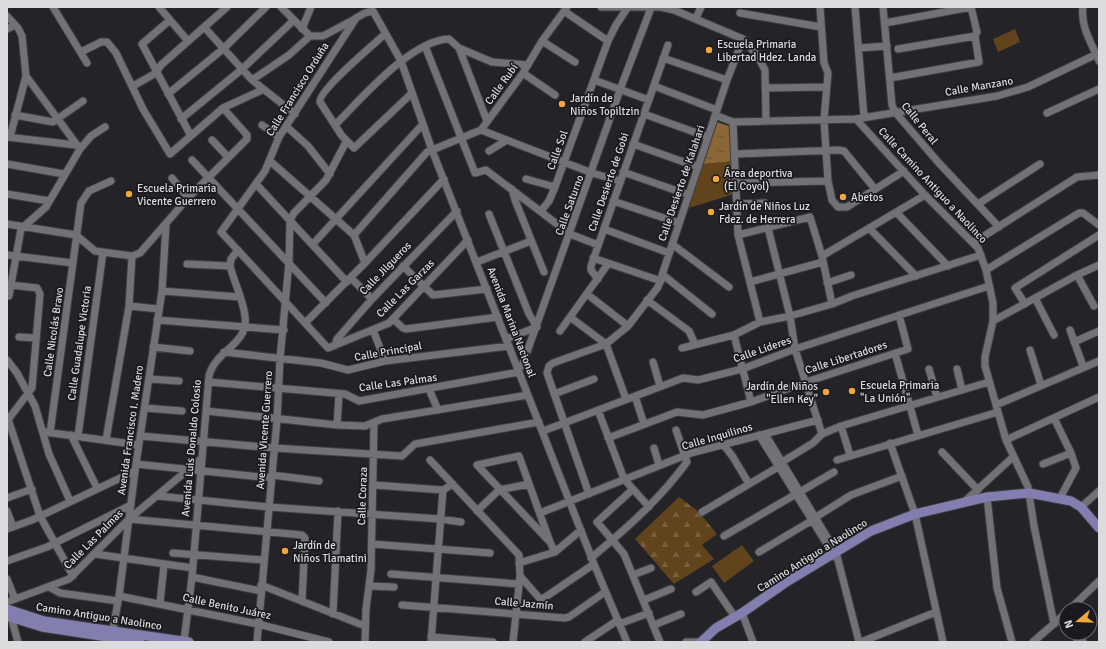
<svg xmlns="http://www.w3.org/2000/svg" width="1106" height="649" viewBox="0 0 1106 649" font-family="Signika,sans-serif">
  <style>
    .green { fill: #61441c }
    .forest { fill: url(#forest-firs) }
    .water { fill: url(#water-ripples) }
    .lines { fill: none; stroke-linecap: round; stroke-linejoin: round }
    .minor-casing { stroke: #3e3e42; stroke-width: 9 }
    .major-casing { stroke: #3e3e42; stroke-width: 11 }
    .minor { stroke: #717176; stroke-width: 7 }
    .major { stroke: #827fb0; stroke-width: 9 }
    .poi-dot { fill: #efa73e; stroke: #1a1a1e; stroke-width: 1.5 }
    .labels { text-anchor: middle; stroke-width: 3.5; stroke-linejoin: round; paint-order: stroke }
    .poi-label { font-size: 11px; fill: #dcdcdf; stroke: #1a1a1e; text-anchor: start }
    .street-label { font-size: 11px; fill: #dcdcdf; stroke: #1a1a1e }
  </style>
  <defs>
    <pattern id="forest-firs" width="22" height="20" patternUnits="userSpaceOnUse"><rect width="22" height="20" fill="#61441c"/><path d="M5 1l3.5 6h-7zM16 11l3.5 6h-7z" fill="#775e3d"/></pattern>
    <pattern id="water-ripples" width="26" height="14" patternUnits="userSpaceOnUse"><rect width="26" height="14" fill="#8b6637"/><path d="M2 4q2-2 4 0t4 0M15 11q2-2 4 0t4 0" fill="none" stroke="#66543d"/></pattern>
  </defs>
  <rect width="100%" height="100%" fill="#232328"/>
  <path class="green" d="M1015,29L1020,42L998,52L993,39Z
    M734,161V194L689,208L703,164Z
    M742,545L754,561L724,583L712,566Z"/>
  <path class="forest" d="M679,497L698,511L717,534L702,545L714,559L674,584L635,539Z"/>
  <path class="water" d="M717,122L732,127L734,161L703,164Z"/>
  <g class="lines">
    <g class="minor-casing">
      <path id="minor" d="M53,7L87,63
        M159,7L188,41
        M281,7L310,36
        M601,7H660L674,10L743,39L757,55L765,70L766,121
        M820,7L824,63L828,73L824,120L828,181L832,200L838,207H847L904,171
        M855,7L864,117
        M883,7L892,105L895,112L938,162L999,227
        M1083,7C1080,26 1092,44 1099,61
        M373,11L401,61L432,150L594,564L627,642
        M373,11L365,13L356,18L279,137L265,171L221,232L328,348L389,323L468,240
        M564,11L608,41
        M740,13L821,27
        M7,16L18,28L22,36L26,76L80,149
        M696,18L701,7
        M170,20L142,44L191,136
        M885,23L971,7
        M205,28L252,80L295,114
        M7,29L15,25
        M302,29L311,7
        M385,34C374,44 318,91 320,102L342,136L354,148L412,93
        M310,36H323L355,19
        M542,41L575,62
        M425,46L475,173L486,170L570,234L598,245
        M459,48L487,121
        M859,48L887,46
        M898,49L975,36
        M81,52L101,42H107L116,53L143,109L170,154L223,108L262,90
        M663,58L727,80
        M523,73L555,95
        M890,78L979,62L975,36L977,32L971,7
        M252,80L289,55L310,36
        M594,80L649,100
        M133,86L156,73L161,65L227,7
        M654,86L717,110
        M621,87L651,8
        M765,88L826,87
        M168,94L223,49L266,7
        M1047,113L1099,89
        M644,114L708,137
        M15,115L53,122L83,101
        M715,115L733,122L856,119L997,96L1028,87L1099,53
        M181,119L241,70L294,20
        M856,119L925,195L978,248L986,270L993,303V321L985,357V366L1006,440L1028,487L1034,526L1054,624
        M733,122L738,235L760,322
        M262,125L279,137
        M335,125C361,99 411,40 449,39L459,48L492,62L528,65
        M287,127L308,146L330,174
        M481,130L592,173L620,181
        M7,137L76,145
        M10,137L26,76
        M212,140L228,157
        M633,144L698,167
        M489,151L507,140
        M735,154L838,150L844,151L875,189
        M192,160L326,303
        M270,161L354,235L365,263
        M7,164L64,174
        M623,172L689,195
        M172,178L188,198
        M526,179L555,187
        M737,183L828,181
        M256,184L347,282
        M512,189L515,200L544,272
        M7,194L49,201
        M613,201L679,223
        M737,204L765,203
        M978,204L1040,164
        M541,211L549,201L555,187L608,41L616,25L628,7
        M896,212L948,266
        M489,214L529,314L537,327
        M7,224L76,235
        M768,228L790,316L795,349L822,434
        M869,228L916,276
        M604,229L669,253
        M76,235L95,251L132,256L140,253L188,198L247,139V135L223,108
        M354,235L427,152L481,130L523,73L542,41L567,7
        M738,235L810,217L822,256L832,304
        M973,243L1077,177L1099,175
        M313,244L423,124
        M672,244L729,287
        M7,255L73,263
        M822,256L925,195
        M593,258L661,281
        M477,262L531,241
        M187,264L230,266
        M403,266L433,295L487,289
        M986,270L1079,213H1083L1099,225
        M663,275L712,314
        M1077,275L1094,306
        M351,278L372,299
        M598,279L591,270V266L668,45
        M750,282L823,262
        M827,283L851,275
        M162,291L240,297
        M587,294L628,326
        M9,296L21,229L46,207L80,149L91,136L105,127
        M1035,298L1054,335
        M647,300L689,331L695,344
        M1025,304L1015,288L1099,235
        M129,306L159,309
        M570,317L606,344L626,399
        M393,319L403,328L406,329L498,317
        M157,320L284,330
        M993,321L1077,275L1099,265
        M305,323L365,263L444,179
        M373,330L385,361
        M1070,330L1083,366
        M560,331L608,264
        M734,335L751,402
        M19,337L36,338
        M506,339L537,327
        M1074,342L1099,331
        M335,345L337,339L372,299L457,211
        M153,347L190,351
        M682,348L734,335L760,322L790,316L832,304L852,296L981,255
        M1030,350L1041,385
        M224,352L321,363L348,370L385,361L509,346
        M895,353L918,435
        M7,360L17,373L35,406L49,454L70,501
        M653,362L660,386
        M522,366L620,90
        M929,369L937,397
        M957,369L962,390
        M149,379L179,381
        M209,382L345,394L359,401L519,372
        M429,389L438,410
        M554,394L594,379
        M635,396L644,424
        M996,405L1099,361
        M145,408L182,411
        M598,410L624,479L649,507
        M206,411L337,425L365,426L382,419L528,395
        M7,416L40,516L73,576
        M1054,418L1071,453L1076,468L1060,498
        M7,421L32,388L40,294L37,288L11,285
        M337,425L339,394
        M841,426L850,455
        M543,431L683,378L698,380L742,369L795,349L989,286
        M45,432L139,445
        M50,433L81,203L89,191L111,181
        M765,434L836,552L859,642
        M71,435L97,488
        M759,435L835,557
        M78,436L103,252
        M141,436L274,448L402,456L415,444L539,422
        M608,438L677,412L703,415L751,402L806,382L908,349L899,315
        M106,440L129,306L132,256
        M1006,440L1099,397
        M890,443L915,514L943,642
        M723,444L733,457L749,484
        M654,448L659,465
        M942,452L978,490
        M430,460L519,555L520,576L513,642
        M837,460L998,412
        M782,462L813,443L822,434L841,426L989,382
        M136,464L271,478
        M1043,464L1071,453
        M272,475L319,481
        M374,485L443,490L453,484
        M632,490L597,522L624,554L660,642
        M589,494L547,373L549,366L553,363L606,344L628,326L658,287L727,80L743,39
        M158,496L269,507L440,519L461,522
        M987,497L997,588L1012,642
        M7,498L32,489
        M965,501L1013,457
        M1081,507L1099,491
        M7,511L13,527
        M477,511L499,490L529,484
        M702,512L778,467
        M540,513L691,453L818,420
        M816,517L851,495L902,476
        M129,519L302,535L305,538L302,601
        M7,529L32,520L135,471
        M724,536L834,472
        M550,542L519,456L477,465L550,542L555,552
        M372,544L490,553
        M759,552L811,521
        M173,553L263,560
        M95,554L193,568
        M591,558C627,528 659,500 687,462L676,430
        M7,561L47,547L131,505
        M519,563L555,552L581,530
        M391,574L519,584
        M633,575L651,568
        M520,576L541,600L594,564
        M192,577L261,591
        M7,579L15,599
        M261,585L365,626
        M369,586L394,587
        M49,587L60,593L118,601
        M696,592L711,582L735,617
        M119,596L258,624L329,642
        M644,600L671,589
        M7,602L69,579L129,519L202,458
        M160,603L164,565
        M402,605L565,618L569,617L605,592
        M1070,609L1099,581
        M742,613L753,642
        M333,614L338,511
        M11,617L18,642
        M619,624L649,613
        M654,625L681,614
        M112,635L119,596L136,464L162,291L166,225
        M431,637L493,642
        M184,641L192,577L209,376C215,350 249,345 245,316C243,299 234,282 230,266L231,259L238,250
        M257,642L277,420L280,359L289,262L290,220L294,213L326,180L346,142
        M365,642L366,609L371,570L374,423
        M431,642L443,490
        M585,642L618,620
        M686,642H698
        M861,642L936,612
        M1033,642L1066,613
        M1077,642L1080,640L1083,642"/>
    </g>
    <g class="major-casing">
      <path id="major" d="M7,609L44,621L189,642
        M7,616L42,627L140,642
        M701,642L716,628L742,613L785,583L871,531L915,514L987,497L1029,493L1071,501L1081,507L1099,528"/>
    </g>
    <use href="#minor" class="minor"/>
    <use href="#major" class="major"/>
  </g>
  <g class="poi-dot">
    <circle cx="709" cy="50" r="4"/>
    <circle cx="562" cy="104" r="4"/>
    <circle cx="716" cy="179" r="4"/>
    <circle cx="129" cy="194" r="4"/>
    <circle cx="843" cy="197" r="4"/>
    <circle cx="711" cy="212" r="4"/>
    <circle cx="852" cy="391" r="4"/>
    <circle cx="826" cy="392" r="4"/>
    <circle cx="285" cy="551" r="4"/>
  </g>
  <g class="labels">
    <g class="poi-label">
      <text x="717" y="48">Escuela Primaria<tspan x="717" dy="13">Libertad Hdez. Landa</tspan></text>
      <text x="570" y="102">Jardín de<tspan x="570" dy="13">Niños Topiltzin</tspan></text>
      <text x="724" y="177">Área deportiva<tspan x="724" dy="13">(El Coyol)</tspan></text>
      <text x="137" y="192">Escuela Primaria<tspan x="137" dy="13">Vicente Guerrero</tspan></text>
      <text x="851" y="201">Abetos</text>
      <text x="719" y="210">Jardín de Niños Luz<tspan x="719" dy="13">Fdez. de Herrera</tspan></text>
      <text x="860" y="389">Escuela Primaria<tspan x="860" dy="13">"La Unión"</tspan></text>
      <text x="818" y="390" text-anchor="end">Jardín de Niños<tspan x="818" dy="13">"Ellen Key"</tspan></text>
      <text x="293" y="549">Jardín de<tspan x="293" dy="13">Niños Tlamatini</tspan></text>
    </g>
    <g class="street-label">
      <text transform="translate(501 84) rotate(-54)" y="4">Calle Rubí</text>
      <text transform="translate(979 86) rotate(-10)" y="4">Calle Manzano</text>
      <text transform="translate(297 89) rotate(-58)" y="4">Calle Francisco Orduña</text>
      <text transform="translate(920 123) rotate(51)" y="4">Calle Peral</text>
      <text transform="translate(557 150) rotate(-70)" y="4">Calle Sol</text>
      <text transform="translate(608 182) rotate(-71)" y="4">Calle Desierto de Gobi</text>
      <text transform="translate(681 183) rotate(-71)" y="4">Calle Desierto de Kalahari</text>
      <text transform="translate(933 185) rotate(47)" y="4">Calle Camino Antiguo a Naolinco</text>
      <text transform="translate(569 205) rotate(-70)" y="4">Calle Saturno</text>
      <text transform="translate(385 268) rotate(-46)" y="4">Calle Jilgueros</text>
      <text transform="translate(405 288) rotate(-45)" y="4">Calle Las Garzas</text>
      <text transform="translate(512 322) rotate(69)" y="4">Avenida Marina Nacional</text>
      <text transform="translate(53 332) rotate(-82)" y="4">Calle Nicolás Bravo</text>
      <text transform="translate(79 343) rotate(-82)" y="4">Calle Guadalupe Victoria</text>
      <text transform="translate(762 349) rotate(-19)" y="4">Calle Líderes</text>
      <text transform="translate(388 351) rotate(-10)" y="4">Calle Principal</text>
      <text transform="translate(846 357) rotate(-18)" y="4">Calle Libertadores</text>
      <text transform="translate(398 382) rotate(-8)" y="4">Calle Las Palmas</text>
      <text transform="translate(130 430) rotate(-82)" y="4">Avenida Francisco I. Madero</text>
      <text transform="translate(264 430) rotate(-86)" y="4">Avenida Vicente Guerrero</text>
      <text transform="translate(717 436) rotate(-16)" y="4">Calle Inquilinos</text>
      <text transform="translate(191 448) rotate(-85)" y="4">Avenida Luis Donaldo Colosio</text>
      <text transform="translate(362 496) rotate(-88)" y="4">Calle Coraza</text>
      <text transform="translate(93 539) rotate(-45)" y="4">Calle Las Palmas</text>
      <text transform="translate(812 555) rotate(-32)" y="4">Camino Antiguo a Naolinco</text>
      <text transform="translate(524 603) rotate(5)" y="4">Calle Jazmín</text>
      <text transform="translate(227 606) rotate(12)" y="4">Calle Benito Juárez</text>
      <text transform="translate(99 616) rotate(9)" y="4">Camino Antiguo a Naolinco</text>
    </g>
  </g>
  <rect width="1106" height="649" fill="none" stroke="#dcdcdf" stroke-width="16"/>
  <g transform="translate(1078 621) rotate(251)"><circle r="19" fill="#1a1a1e" stroke="#68686b"/>
  <path d="M0-3L7 15L0 10L-7 15Z" fill="#efa73e"/>
  <text y="-6" font-size="11" font-weight="bold" text-anchor="middle" fill="#dcdcdf">N</text>
  </g>
</svg>
